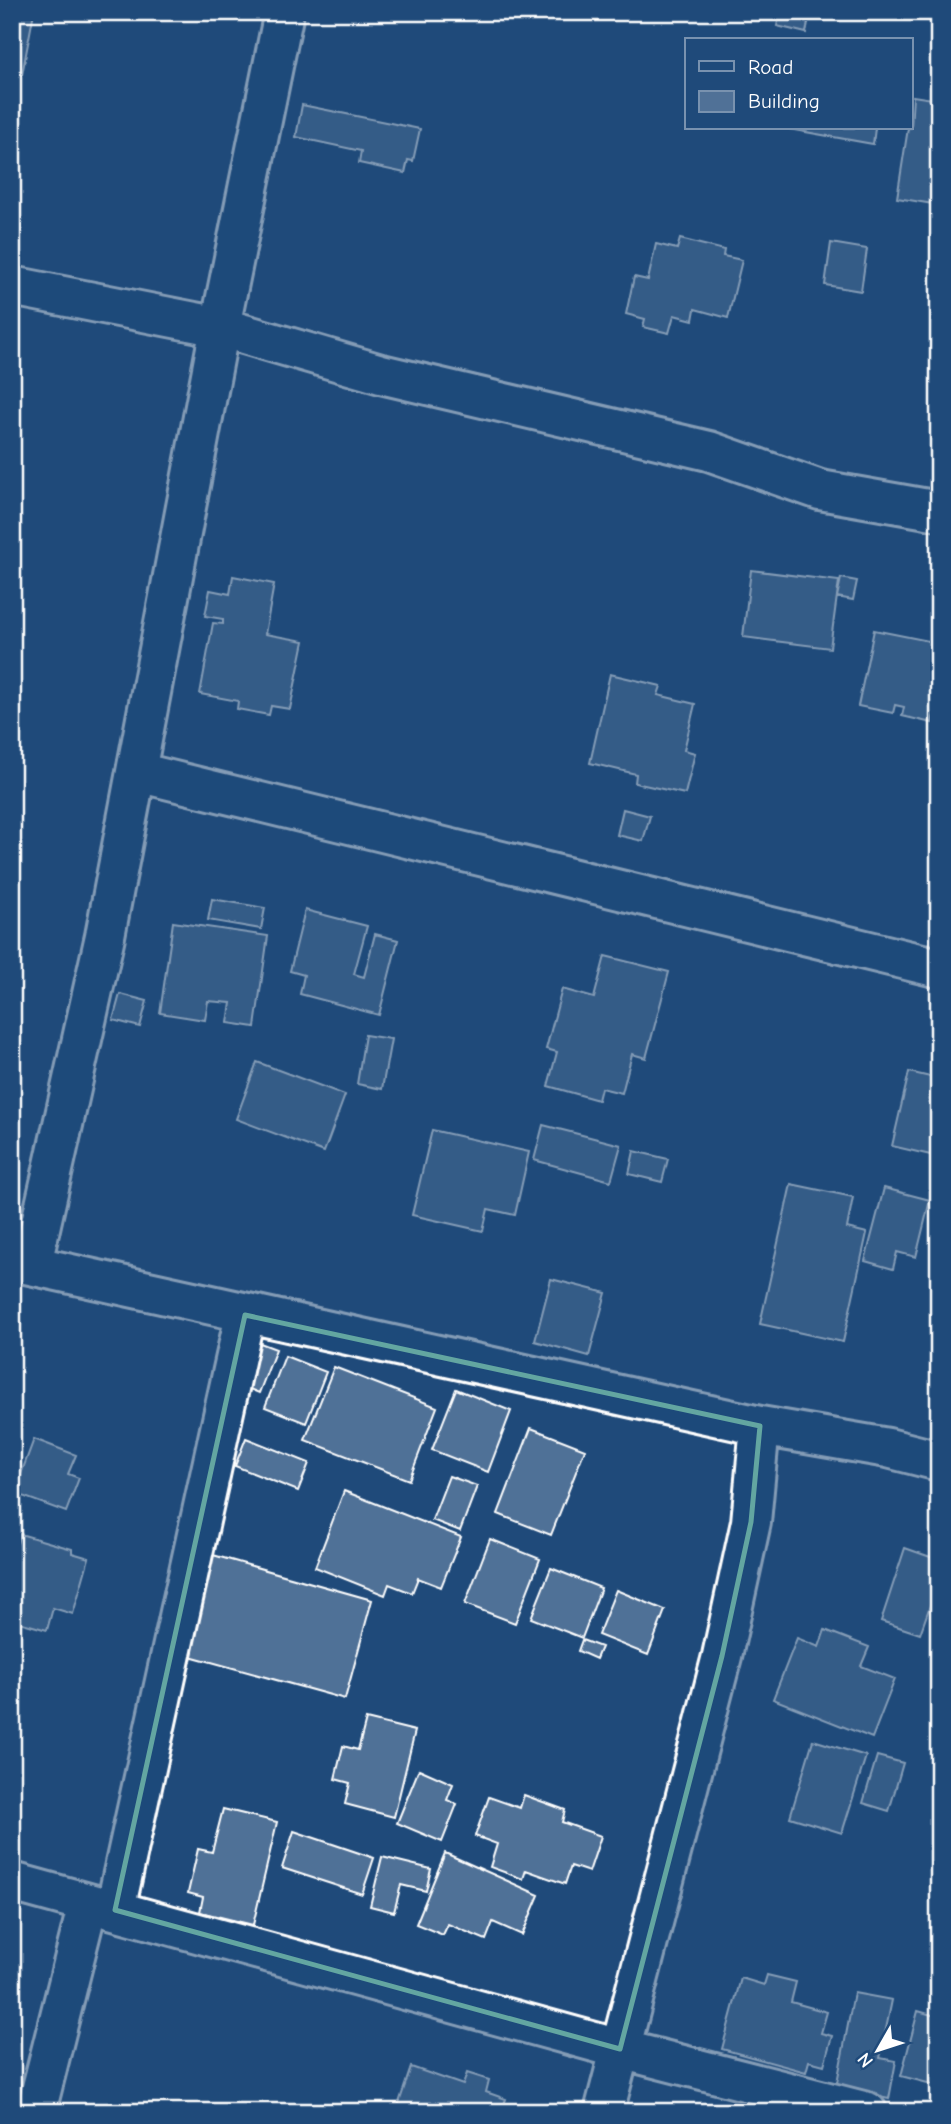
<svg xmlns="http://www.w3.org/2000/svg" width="951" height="2124" viewBox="0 0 951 2124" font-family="'Comic Neue',sans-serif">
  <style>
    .building { fill: #507197; stroke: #fff; stroke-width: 2 }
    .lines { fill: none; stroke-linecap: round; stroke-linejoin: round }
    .minor-casing { stroke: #fff; stroke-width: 44 }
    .minor { stroke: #1f4a7a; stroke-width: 38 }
    .marked { fill: none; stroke: #63a6a1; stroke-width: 5; stroke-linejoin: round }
  </style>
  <rect width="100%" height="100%" fill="#1f4a7a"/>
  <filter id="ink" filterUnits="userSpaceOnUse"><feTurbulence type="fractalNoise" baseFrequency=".0143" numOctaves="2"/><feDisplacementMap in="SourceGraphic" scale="14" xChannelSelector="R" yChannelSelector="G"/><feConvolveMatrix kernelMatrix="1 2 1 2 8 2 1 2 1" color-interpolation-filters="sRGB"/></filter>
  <g filter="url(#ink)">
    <path class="building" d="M12,12H34L22,75L12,74Z
      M780,12H810L806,33L777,26Z
      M913,96L939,100V205L897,198L908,128H911Z
      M302,105L420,129L413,161L408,160L405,173L359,163L361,151L296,137Z
      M783,128H875L873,144Z
      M680,239L724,250L723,256L742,260L728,318L695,309L693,320L674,315L669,333L643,327L645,319L626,314L634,277L648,280L656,244L677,249Z
      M831,243L867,249L861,291L825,285Z
      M751,570L839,581L830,648L743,637Z
      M233,576L274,584L265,634L304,641L290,709L271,706L269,715L237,709L238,701L200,694L213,623L223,624V619L205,616L210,590L230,594Z
      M841,578L857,581L853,600L837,597Z
      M874,630L939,643V691L932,723L902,716L904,707L895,705L893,713L858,706Z
      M610,674L661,686L658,695L695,704L684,750L695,753L685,794L635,783L636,774L590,763Z
      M623,809L650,816L643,841L617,835Z
      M212,899L265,908L261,929L208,920Z
      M305,910L367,926L354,974L364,977L375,934L398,940L379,1015L300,994L304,975L290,971Z
      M173,922L268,936L255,1027L228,1023L231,1003L208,1001L205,1020L160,1013Z
      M605,956L669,972L646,1058L632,1054L622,1093L601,1088L598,1100L548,1086L557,1052L546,1049L562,989L594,998Z
      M120,994L147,1001L140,1027L113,1020Z
      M365,1035L391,1039L382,1089L357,1084Z
      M257,1062L345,1095L324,1152L236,1119Z
      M909,1072L939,1079V1157L892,1146Z
      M543,1125L621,1145L611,1181L534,1160Z
      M432,1130L529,1152L515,1215L488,1209L483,1231L412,1215Z
      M634,1151L668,1159L662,1182L629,1174Z
      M791,1184L853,1197L847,1228L867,1233L843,1342L760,1324Z
      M884,1188L930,1200L916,1257L897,1252L893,1269L865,1261Z
      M551,1279L606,1293L589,1356L535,1341Z
      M247,1338L276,1349L259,1393L230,1381Z
      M285,1356L326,1372L306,1423L265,1407Z
      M334,1367L437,1407L409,1480L305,1440Z
      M456,1389L511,1411L488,1472L432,1450Z
      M531,1428L585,1449L551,1535L498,1514Z
      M246,1438L309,1463L298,1491L235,1466Z
      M34,1439L76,1455L68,1474L79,1478L66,1512L14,1493Z
      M449,1476L477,1486L460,1531L432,1520Z
      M344,1491L461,1537L441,1587L418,1578L412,1593L389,1584L385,1595L315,1567Z
      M20,1534L72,1549V1553L89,1558L73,1614L53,1608L47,1630L12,1620V1560Z
      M490,1539L540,1559L515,1623L465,1604Z
      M905,1548L939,1560V1580L920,1634L881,1621Z
      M213,1555L372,1600L345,1699L186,1655Z
      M551,1568L601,1588L582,1638L531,1618Z
      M616,1590L665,1610L648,1655L598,1635Z
      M825,1630L869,1647L861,1666L895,1679L872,1738L773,1699L797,1638L819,1647Z
      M582,1640L601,1647L596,1659L578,1651Z
      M366,1719L415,1731L394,1817L345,1804L350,1783L335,1779L343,1746L358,1750Z
      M813,1740L866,1756L842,1833L790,1817Z
      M877,1756L903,1763L889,1811L863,1803Z
      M419,1769L453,1784L447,1800L457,1804L442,1842L397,1823Z
      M524,1795L565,1810L562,1822L601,1836L589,1872L571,1866L565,1884L526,1870L523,1879L490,1867L497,1844L475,1836L489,1797L520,1808Z
      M223,1809L277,1822L253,1925L200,1912L203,1897L188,1893L198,1849L212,1852Z
      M294,1831L374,1858L362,1894L282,1868Z
      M445,1853L539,1895L522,1935L493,1922L486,1940L448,1924L443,1935L416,1924Z
      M382,1857L431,1869L426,1891L401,1885L394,1912L370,1906Z
      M767,1975L796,1982L791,2002L827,2012L821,2033L832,2036L824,2065L809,2061L806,2072L722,2049L741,1978L764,1985Z
      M854,1993L892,2000L880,2058L896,2061L889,2099L836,2088Z
      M918,2011L939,2017V2086L901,2076Z
      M411,2067L463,2085L467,2073L489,2080L486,2092L506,2099L501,2112H396Z"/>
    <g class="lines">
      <g class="minor-casing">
        <path id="minor" d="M12,286L220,327L381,374L709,451L820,490L939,511
          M137,772L939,968
          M12,1261L760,1426L888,1448L939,1461
          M32,1264L105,936L220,327L284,12
          M12,1882L620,2049L867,2112
          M115,1910L245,1315
          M36,2112L88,1904
          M604,2112L722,1656L751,1522L760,1426"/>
      </g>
      <use href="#minor" class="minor"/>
    </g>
  </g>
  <path d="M0 0H951V2124H0ZM245,1315L760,1426L751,1522L722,1656L620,2049L115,1910Z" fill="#1f4a7a" fill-opacity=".55" fill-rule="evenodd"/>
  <path class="marked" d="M245,1315L760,1426L751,1522L722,1656L620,2049L115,1910Z"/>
  <rect width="951" height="2124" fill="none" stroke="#1f4a7a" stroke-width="42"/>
  <rect x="21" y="21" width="909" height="2082" fill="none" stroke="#fff" stroke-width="2.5" filter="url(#ink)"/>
  <rect x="685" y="38" width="228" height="91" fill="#1f4a7a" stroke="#7992af" stroke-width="2"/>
  <rect x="699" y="61" width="35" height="10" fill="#1f4a7a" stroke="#7992af" stroke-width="2"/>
  <text x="748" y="74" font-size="21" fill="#ffffff">Road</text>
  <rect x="699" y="91" width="35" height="21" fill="#507197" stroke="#7992af" stroke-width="2"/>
  <text x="748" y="108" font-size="21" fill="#ffffff">Building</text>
  <g transform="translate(878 2050) rotate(231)" stroke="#1f4a7a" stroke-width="5" paint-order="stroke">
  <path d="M0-5L12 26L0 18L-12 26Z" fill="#ffffff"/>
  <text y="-10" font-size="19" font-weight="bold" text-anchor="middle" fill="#ffffff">N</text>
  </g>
</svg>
